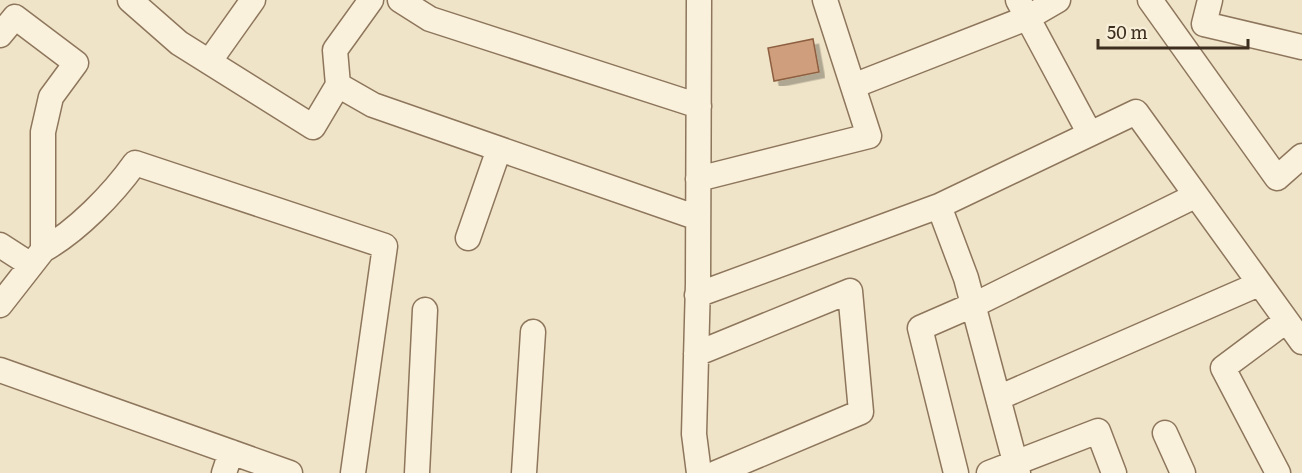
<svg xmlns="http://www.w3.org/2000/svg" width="1302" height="473" viewBox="0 0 1302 473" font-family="Literata,serif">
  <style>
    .building { fill: #cf9f7d; stroke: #8d5f41; stroke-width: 1.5; filter: url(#shadow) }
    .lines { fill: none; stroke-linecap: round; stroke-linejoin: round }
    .minor-casing { stroke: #8d765c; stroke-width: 27 }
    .minor { stroke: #faf1dc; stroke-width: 24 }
  </style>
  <defs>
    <filter id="shadow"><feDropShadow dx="5.5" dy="5.5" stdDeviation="0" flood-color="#0004"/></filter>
  </defs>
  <rect width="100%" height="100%" fill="#f0e4c8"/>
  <path class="building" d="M813,39L819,72L774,81L768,48Z"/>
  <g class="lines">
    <g class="minor-casing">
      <path id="minor" d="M130,0L179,43L313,127L338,85L373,105L698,218
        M400,0L430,19L699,106
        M699,0L698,283L694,434L699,473
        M1018,0L1090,134
        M1150,0L1277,178L1302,156
        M1210,0L1204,24L1302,47
        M0,35L15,17L76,63L51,97L43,132V250L0,305
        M209,62L253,0
        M338,85L335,50L371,0
        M853,86L1027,18L1058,0
        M698,179L869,136L825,0
        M468,238L499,149
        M0,245L31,265
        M43,250C77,231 113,194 135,163L385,246L353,473
        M697,295L939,206
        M696,354L850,291L861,412L716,473
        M0,370L290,473
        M998,398L1259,284
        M1165,433L1183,473
        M224,473L231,452
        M417,473L425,310
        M524,473L533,332
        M956,473L920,328L982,301L1195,196
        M989,473L1098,431L1114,473
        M1018,473L966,278L939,206L1136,112L1302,342
        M1278,473L1223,368L1286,321"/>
    </g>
    <use href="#minor" class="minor"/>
  </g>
  <path d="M1098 39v9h150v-9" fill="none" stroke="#3d2e20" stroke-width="3"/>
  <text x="1107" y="39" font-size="18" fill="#3d2e20" stroke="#f7eed8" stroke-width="4.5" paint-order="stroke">50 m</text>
</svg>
